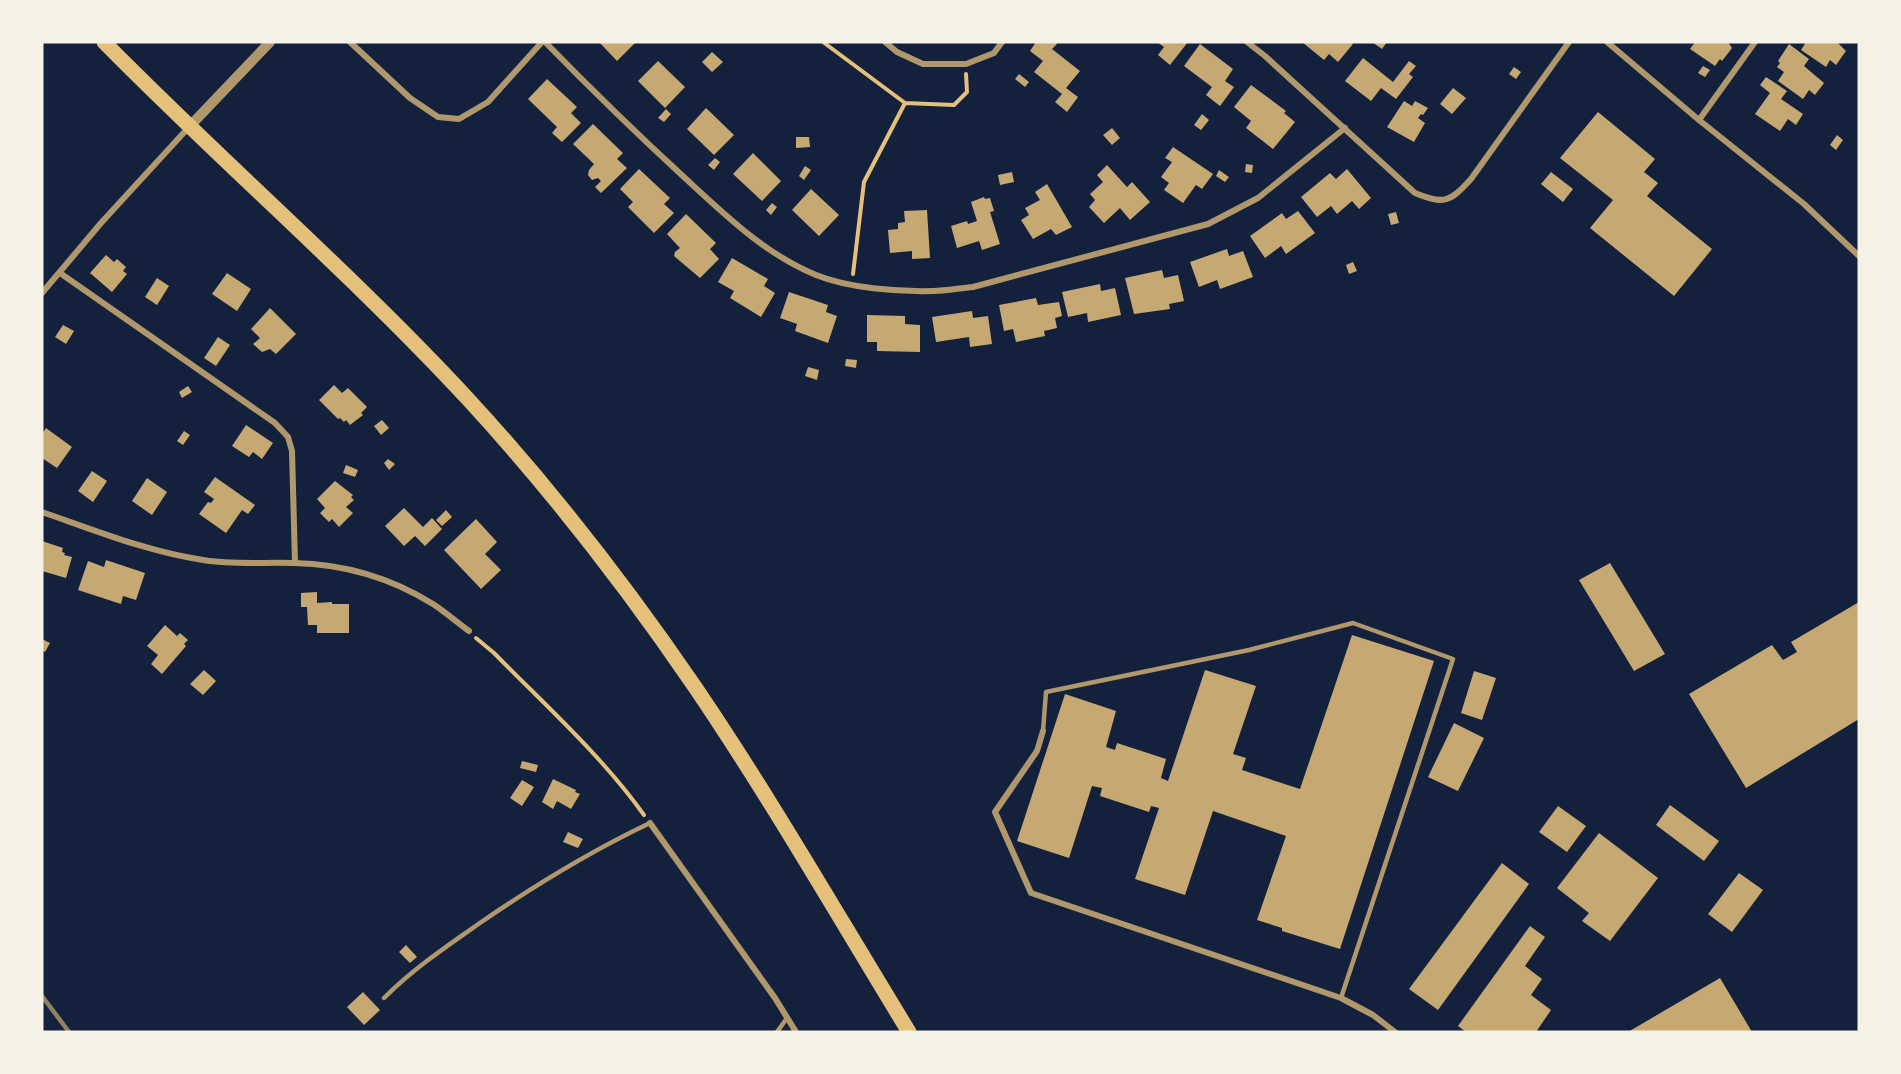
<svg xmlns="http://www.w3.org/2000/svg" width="1901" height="1074" viewBox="0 0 1901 1074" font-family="'Work Sans',sans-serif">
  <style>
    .building { fill: #c6a872 }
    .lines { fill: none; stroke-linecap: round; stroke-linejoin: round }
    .path { stroke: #e5c07b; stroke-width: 4 }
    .service { stroke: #b1986c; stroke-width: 4.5 }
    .minor { stroke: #b1986c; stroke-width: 6 }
    .tertiary { stroke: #b1986c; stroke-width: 10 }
    .primary { stroke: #e5c07b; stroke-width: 15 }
    .rail { stroke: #918062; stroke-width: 4.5 }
  </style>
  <rect width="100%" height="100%" fill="#14213d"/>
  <path class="building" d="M599,42H636L617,61Z
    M1036,42H1055L1057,44L1052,49L1080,71L1066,88L1078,97L1067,112L1055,102L1062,94L1034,72L1043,61L1030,51Z
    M1157,42H1188L1170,65L1158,55L1164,47Z
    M1302,42H1350L1353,44L1338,62L1329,54L1324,60Z
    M1372,42H1387L1382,49Z
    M1695,42H1728L1732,48L1722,61L1720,59L1715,66L1690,49Z
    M1806,42H1837L1846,51L1836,65L1830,60L1826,67L1801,50Z
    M1200,44L1233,69L1225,81L1234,87L1220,106L1206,95L1212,87L1184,66Z
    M1789,44L1809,59L1804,66L1824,83L1815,95L1809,90L1803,99L1778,81L1784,72L1777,67L1780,63L1778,61Z
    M712,52L723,62L712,72L702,62Z
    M1363,58L1393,82L1409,61L1416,66L1409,74L1413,77L1396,99L1381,88L1371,101L1345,81Z
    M658,61L685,87L665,108L638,81Z
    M1703,66L1710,70L1705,77L1698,73Z
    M1514,67L1521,72L1516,79L1509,74Z
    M1019,74L1029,82L1025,87L1015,79Z
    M1766,77L1787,91L1781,99L1803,114L1796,125L1788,119L1780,131L1755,114L1770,93L1760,85Z
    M547,79L577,107L571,113L581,123L562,142L552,133L557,127L528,99Z
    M1251,85L1286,111L1284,113L1295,122L1273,149L1246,128L1251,121L1234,107Z
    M1453,88L1466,98L1452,114L1440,104Z
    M1404,101L1412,106L1415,101L1428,108L1423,115L1421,114L1418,118L1425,123L1414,142L1387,127Z
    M706,108L734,135L714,155L687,129Z
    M666,109L671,114L664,122L658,118Z
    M1598,112L1655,159L1644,172L1658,183L1647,196L1712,249L1674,296L1590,228L1613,200L1560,158Z
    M1202,114L1209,120L1201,130L1194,125Z
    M593,124L623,153L617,159L627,168L601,193L595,187L601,181L598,178L592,180L588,175L589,170L594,164L573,144Z
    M1112,128L1120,138L1112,145L1103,135Z
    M1837,135L1843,140L1836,150L1830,145Z
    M796,137H809L810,147L796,148Z
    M1173,147L1213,174L1202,189L1196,185L1183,203L1164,190L1169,183L1161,177L1172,162L1165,158Z
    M753,153L781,181L762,201L733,174Z
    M715,158L720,162L714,170L708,165Z
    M1246,164L1253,165L1252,173L1245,172Z
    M1107,165L1127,187L1132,182L1150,202L1130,220L1120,208L1104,223L1089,207L1095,200L1090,194L1103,182L1097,175Z
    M805,166L811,170L804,180L799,176Z
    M639,169L670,198L664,204L674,213L654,233L628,207L633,202L620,189Z
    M1347,169L1371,198L1359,209L1352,201L1337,214L1331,206L1317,217L1301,197L1330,173L1336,179Z
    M1219,170L1229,177L1225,182L1216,176Z
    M1012,172L1014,182L1000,185L998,175Z
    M1551,172L1573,189L1563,202L1541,184Z
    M1047,184L1072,227L1056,235L1051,229L1033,239L1021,220L1029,215L1025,208L1040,200L1035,192Z
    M811,189L839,215L819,236L792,210Z
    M984,197L985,199L990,198L994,211L990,212L1000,244L982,250L979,241L957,248L951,226L967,221L968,224L977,221L971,202Z
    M772,203L777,207L771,215L766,210Z
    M927,210L930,258L912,259V251L890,253L888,230L898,229V223L905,222L904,211Z
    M1298,211L1315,233L1286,254L1281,246L1265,258L1250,236L1282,213L1286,219Z
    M1396,212L1399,223L1391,225L1388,214Z
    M686,214L716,243L710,249L719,259L700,278L674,256L675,252L680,248L667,234Z
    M1227,249L1229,256L1243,251L1253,277L1220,289L1217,280L1199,287L1190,262Z
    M106,255L114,262L117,259L126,267L123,271L127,274L112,292L90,273Z
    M732,258L768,279L764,286L775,293L761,317L730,298L734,291L718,282Z
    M1353,262L1357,271L1349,274L1346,265Z
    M1162,270L1164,278L1178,275L1184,301L1169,304L1170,309L1134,314L1125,278Z
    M227,273L251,289L237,311L212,294Z
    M157,278L169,286L157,305L145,297Z
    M1100,284L1101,291L1115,288L1121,315L1088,322L1087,313L1068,317L1062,292Z
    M789,292L828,305L826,312L837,316L828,343L795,331L797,324L780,318Z
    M1036,298L1038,305L1059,302L1062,316L1055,318L1057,328L1044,331L1045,336L1016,342L1013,329L1004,331L999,305Z
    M270,308L296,334L276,354L270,349L262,352L253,344L260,338L251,329Z
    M972,311L973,318L988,316L992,344L970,347L969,337L936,342L932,317Z
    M867,315L905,316V324L920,325V352L877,351V342H867Z
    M63,325L74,331L66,344L55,337Z
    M218,337L230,345L216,366L204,358Z
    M846,359L857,360L856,368L845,366Z
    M808,367L819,370L817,380L805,376Z
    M334,385L342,393L348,388L367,407L361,413L363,415L350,425L346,420L344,422L340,418L338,419L319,400Z
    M188,386L192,392L182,398L179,392Z
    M382,420L389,428L381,435L374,426Z
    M246,425L273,443L262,459L253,452L249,457L232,446Z
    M46,428L72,447L57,468L42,458V434Z
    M184,431L190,435L183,445L177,441Z
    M388,459L395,464L389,470L384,463Z
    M346,465L358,470L355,477L343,473Z
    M92,471L107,481L93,502L78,491Z
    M215,477L255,505L248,514L242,510L226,533L199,514L208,502L211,503L214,499L204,492Z
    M147,478L167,492L152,515L132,501Z
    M335,481L353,495L351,497L354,500L346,507L353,513L339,527L332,519L329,522L320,513L325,508L317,499Z
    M404,508L423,527L432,518L442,529L425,546L415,536L404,546L385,526Z
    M446,510L452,517L442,526L436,520Z
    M476,519L497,542L485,554L501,570L481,589L444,550Z
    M42,541L63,548L62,552L65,553L64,555L72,557L66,578L42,571Z
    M106,560L145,573L136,600L123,596L121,604L78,590L88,561L104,567Z
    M1610,563L1665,654L1634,671L1579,580Z
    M317,592V603L332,602V604H349V633H317V625H308L307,607H301V593Z
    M1859,602V719L1746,788L1689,694L1772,645L1783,660L1797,652L1791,642Z
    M165,625L177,636L180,633L188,640L184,644L186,646L162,674L151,664L158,655L147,646Z
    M1352,635L1434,661L1340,949L1282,931V928L1257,920L1286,836L1213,811L1185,895L1135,879L1159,808L1151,806L1149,812L1100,796L1102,788L1092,786L1069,858L1017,841L1065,694L1116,711L1106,747L1115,750L1117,743L1166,759L1161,778L1168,781L1205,670L1256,686L1233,754L1246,758L1242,770L1300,789Z
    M42,639L50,643L45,652L42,650Z
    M204,670L216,681L203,695L190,684Z
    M1474,671L1496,678L1482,720L1461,713Z
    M1454,723L1484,738L1458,791L1428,777Z
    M522,761L538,765L536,772L520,768Z
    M553,779L576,790L575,792L580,794L571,809L557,801L553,809L542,802Z
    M522,780L534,787L522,806L510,798Z
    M1670,805L1719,841L1704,861L1656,825Z
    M1558,806L1586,826L1567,852L1539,832Z
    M568,832L583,839L578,848L563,842Z
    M1599,833L1658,878L1610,941L1582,921L1589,913L1557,888Z
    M1502,863L1529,884L1438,1010L1409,989Z
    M1739,873L1763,890L1732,932L1708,914Z
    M1530,926L1545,937L1525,966L1542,979L1531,995L1551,1010L1536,1032H1466L1458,1026Z
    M406,945L417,957L410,963L399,952Z
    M1720,978L1752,1032H1628Z
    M363,992L380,1010L364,1025L347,1007Z"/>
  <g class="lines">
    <path class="path" d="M823,42L905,103L954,105L967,92L966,74
      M853,274L864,182L905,103
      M476,638L494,653C545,705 602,756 644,815"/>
    <path class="service" d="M1043,731L1046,692L1249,650L1353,623L1453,659L1341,998
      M384,998C412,970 444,948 477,925C532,887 589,852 650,823
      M777,1032L787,1018"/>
    <path class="minor" d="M350,42L410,98L438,117L459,119L488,102L542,42
      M545,42C590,88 637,134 685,178C725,215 765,254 816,275C848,288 898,292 933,291C946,291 960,288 973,287L1208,224L1258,198L1345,128
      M885,42L897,52L923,64H966L994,53L1002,42
      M1247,42L1265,56L1415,193C1444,205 1450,202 1471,179L1569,42
      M1607,42L1699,120L1804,204L1859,256
      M1699,120L1755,42
      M60,273L275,423L288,437L292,451L295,563
      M42,293L101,223L189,127
      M42,512C94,530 148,552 203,560C233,565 264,562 294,563C344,564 391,578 433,604C445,612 457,622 469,631
      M1043,731L1037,751L995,812L1031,893L1341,998L1373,1015L1395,1032
      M650,823L775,998L796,1032"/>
    <path class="tertiary" d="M189,127L270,42"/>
    <path class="primary" d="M104,42C223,163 352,274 467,398C550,488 626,586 695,687C771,799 838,916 909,1032"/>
    <path class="rail" d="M42,996L69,1032"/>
  </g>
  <rect width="1901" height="1074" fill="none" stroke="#f6f1e7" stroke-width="87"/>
</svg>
